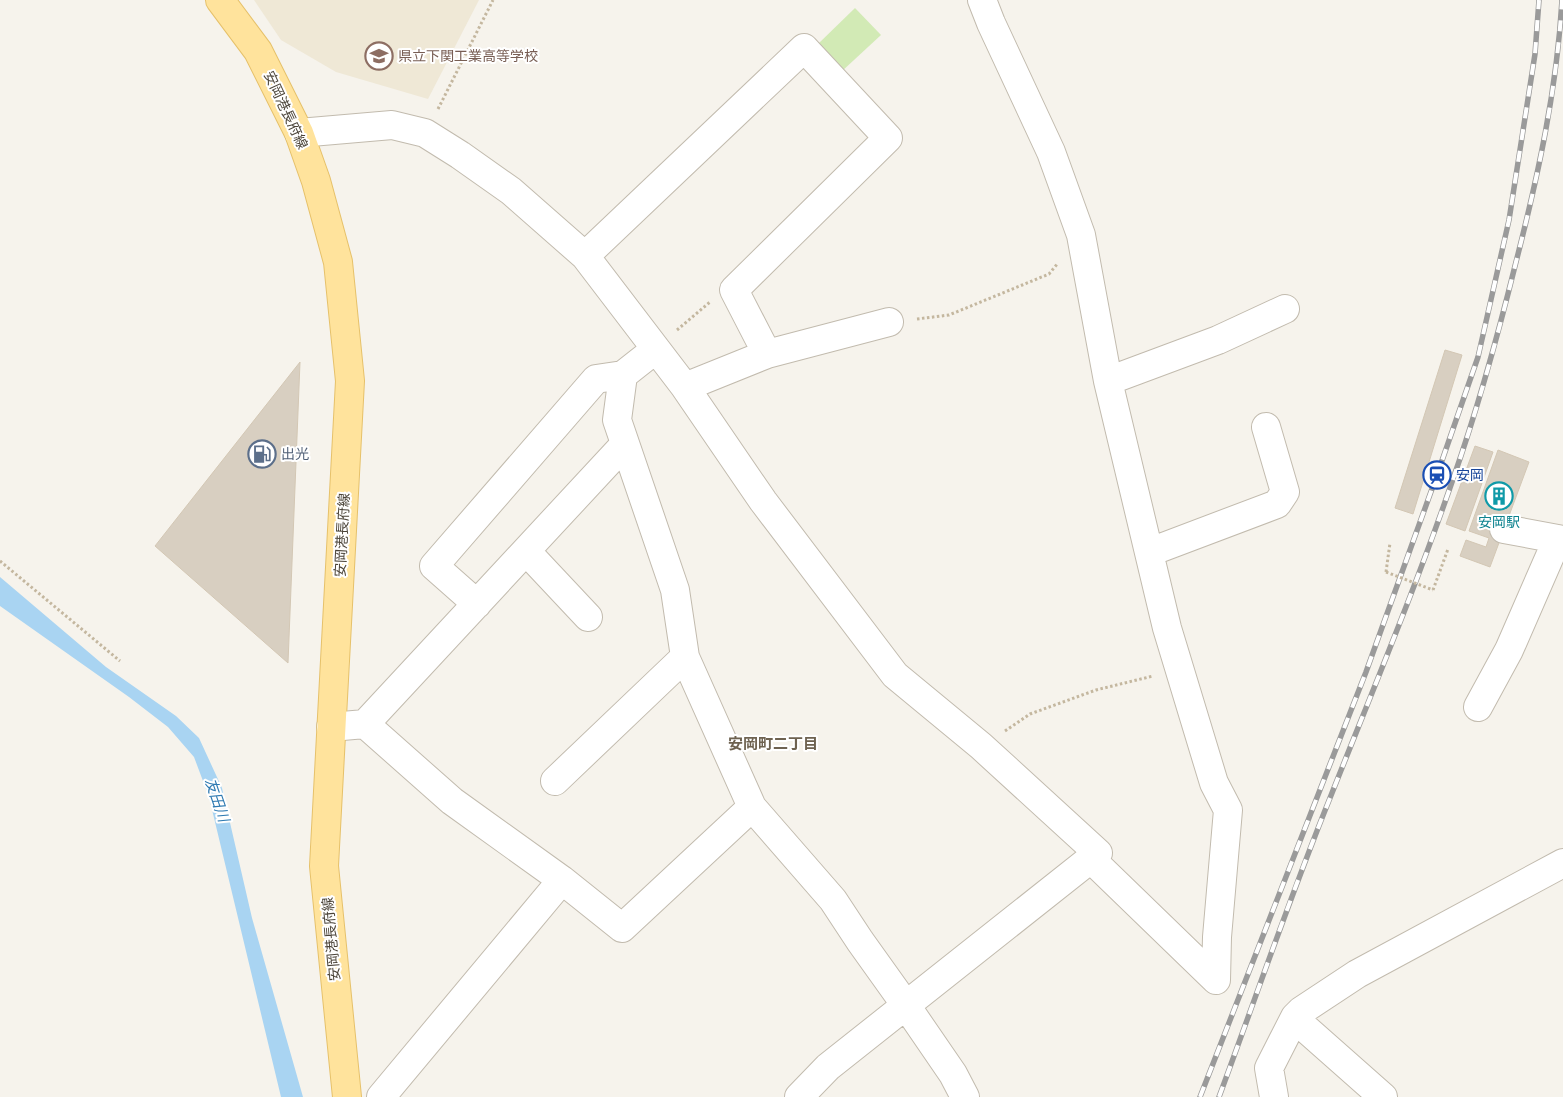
<svg xmlns="http://www.w3.org/2000/svg" width="1563" height="1097" viewBox="0 0 1563 1097" font-family="'Noto Sans','Noto Sans JP',sans-serif">
  <style>
    .education { fill: #efe8d6 }
    .green { fill: #d2eab5 }
    .water { fill: #a9d4f2 }
    .building { fill: #d8cfc1; stroke: #d3c7b4 }
    .lines { fill: none; stroke-linecap: round; stroke-linejoin: round }
    .minor-casing { stroke: #c2bbae; stroke-width: 30 }
    .major-casing { stroke: #e6c16a; stroke-width: 30 }
    .path { stroke: #c4b79f; stroke-width: 3; stroke-dasharray: 2.5 2.5; stroke-linecap: butt }
    .minor { stroke: #fff; stroke-width: 28 }
    .major { stroke: #ffe39c; stroke-width: 28 }
    .rail-casing { stroke: #9a9a9a; stroke-width: 5.5 }
    .rail { stroke: #fff; stroke-width: 4; stroke-dasharray: 11; stroke-linecap: butt }
    .path-bridge { stroke: #c4b79f; stroke-width: 3; stroke-dasharray: 2.5 2.5; stroke-linecap: butt }
    .labels { text-anchor: middle; stroke-width: 4; stroke-linejoin: round; paint-order: stroke }
    .education-label { font-size: 14px; fill: #785e54; stroke: #fff; text-anchor: start }
    .street-label { font-size: 14px; fill: #4b4439; stroke: #fff }
    .service-label { font-size: 14px; fill: #4e5e75; stroke: #fff; text-anchor: start }
    .transit-label { font-size: 14px; fill: #164399; stroke: #fff; text-anchor: start }
    .culture-label { font-size: 14px; fill: #0d838f; stroke: #fff }
    .neighbourhood-label { font-size: 15px; font-weight: bold; fill: #6e6250; stroke: #fff }
    .water-label { font-size: 15px; font-style: italic; fill: #2e7ab2; stroke: #fff }
  </style>
  <rect width="100%" height="100%" fill="#f6f3ec"/>
  <path class="education" d="M254,0H479L428,99L336,72L281,40Z"/>
  <path class="green" d="M855,8L881,35L841,72L817,45Z"/>
  <path class="water" d="M0,577L106,667L176,716L199,738L222,788L252,918L303,1097H281L209,797L194,757L168,727L129,697L0,606Z"/>
  <path class="building" d="M1445,350L1462,355L1413,514L1395,508Z
    M300,362L288,663L155,546Z
    M1475,446L1493,452L1465,531L1446,524Z
    M1498,450L1529,462L1490,567L1460,556L1466,540L1486,547L1489,538L1469,531Z"/>
  <g class="lines">
    <g class="minor-casing">
      <path id="minor" d="M982,0L991,23L1051,152L1081,235L1108,381L1167,628L1214,783L1228,810L1217,937L1216,980
        M299,133L392,125L425,133L460,155L511,191L585,256L685,387L763,501L895,675L981,746L1098,853L828,1067L799,1097
        M585,256L804,48L888,138L734,290L767,354
        M656,349L623,375L617,420L675,590L685,657L752,807L833,900L860,941L905,1004L953,1074L965,1097
        M1108,381L1218,340L1285,309
        M685,387L767,354L889,322
        M1504,529L1563,540
        M526,551L588,617
        M1150,552L1277,504L1285,492L1266,427
        M477,604L434,566L596,379L623,375
        M1478,707L1509,650L1557,540
        M365,724L625,444
        M331,727L365,724L452,801L562,880L622,928L752,807
        M555,781L685,657
        M1091,859L1216,980
        M1295,1017L1305,1028L1383,1097
        M381,1097L562,880
        M1274,1097L1269,1068L1295,1017L1301,1011L1357,974L1563,863"/>
    </g>
    <g class="major-casing">
      <path id="major" d="M220,0L258,51L299,133L316,181L338,262L350,381L324,866L347,1097"/>
    </g>
    <path class="path" d="M438,109L493,0
      M917,319L949,315L1049,274L1058,263
      M677,330L710,302
      M0,561L120,661
      M1386,572L1390,543
      M1433,590L1448,549
      M1005,731L1030,714L1096,690L1153,676"/>
    <use href="#minor" class="minor"/>
    <use href="#major" class="major"/>
    <g class="rail-casing">
      <path id="rail" d="M1200,1097L1366,672L1437,475L1478,357L1509,220L1535,54L1539,0
        M1219,1097C1256,997 1290,897 1330,798C1372,692 1416,587 1453,479C1478,408 1498,335 1516,262C1538,176 1557,89 1562,0"/>
    </g>
    <use href="#rail" class="rail"/>
    <path class="path-bridge" d="M1386,572L1433,590"/>
  </g>
  <defs>
    <g id="school-ring" transform="scale(1.4375)"><circle r="9.5" fill="#fff" stroke="#8d6e63" stroke-width="1.5"/><path d="M0-5L7-2L0 1L-7-2ZM-4 1L0 2.5L4 1V4Q0 6-4 4Z" fill="#8d6e63"/></g>
    <g id="fuel-ring" transform="scale(1.4375)"><circle r="9.5" fill="#fff" stroke="#5c6f8a" stroke-width="1.5"/><path d="M-5.5-6h7V0h2V4h1.3V-2.5L3-4.5l.8-.8L6-3V5H2.5V1h-1V6h-7ZM-4.2-4.7v3.2H.2V-4.7Z" fill="#5c6f8a"/></g>
    <g id="station-ring" transform="scale(1.4375)"><circle r="9.5" fill="#fff" stroke="#1a4fb4" stroke-width="1.5"/><path d="M-3-6H3Q5-6 5-4V2Q5 4 3 4L4.5 6H3L1.5 4h-3L-3 6H-4.5L-3 4Q-5 4-5 2V-4Q-5-6-3-6ZM-3.5-4v3h7v-3ZM-3.5 1v1.5H-2V1ZM2 1v1.5H3.5V1Z" fill="#1a4fb4"/></g>
    <g id="building-ring" transform="scale(1.4375)"><circle r="9.5" fill="#fff" stroke="#0f9aa8" stroke-width="1.5"/><path d="M-4-6H4V6H1V3H-1V6H-4ZM-2.5-4.3h1.7v1.8h-1.7ZM.8-4.3h1.7v1.8H.8ZM-2.5-1h1.7V.8h-1.7ZM.8-1h1.7V.8H.8Z" fill="#0f9aa8"/></g>
  </defs>
  <g fill-rule="evenodd">
    <use href="#school-ring" x="379" y="56"/>
    <use href="#fuel-ring" x="262" y="454"/>
    <use href="#station-ring" x="1437" y="475"/>
    <use href="#building-ring" x="1499" y="496"/>
  </g>
  <g class="labels">
    <g class="education-label">
      <text x="398" y="61">県立下関工業高等学校</text>
    </g>
    <g class="street-label">
      <text transform="translate(286 110) rotate(65)" y="5">安岡港長府線</text>
      <text transform="translate(342 535) rotate(-87)" y="5">安岡港長府線</text>
      <text transform="translate(331 939) rotate(-95)" y="5">安岡港長府線</text>
    </g>
    <g class="service-label">
      <text x="281" y="459">出光</text>
    </g>
    <g class="transit-label">
      <text x="1456" y="480">安岡</text>
    </g>
    <g class="culture-label">
      <text x="1499" y="527">安岡駅</text>
    </g>
    <g class="neighbourhood-label">
      <text x="773" y="749">安岡町二丁目</text>
    </g>
    <g class="water-label">
      <text transform="translate(217 800) rotate(71)" y="5">友田川</text>
    </g>
  </g>
</svg>
